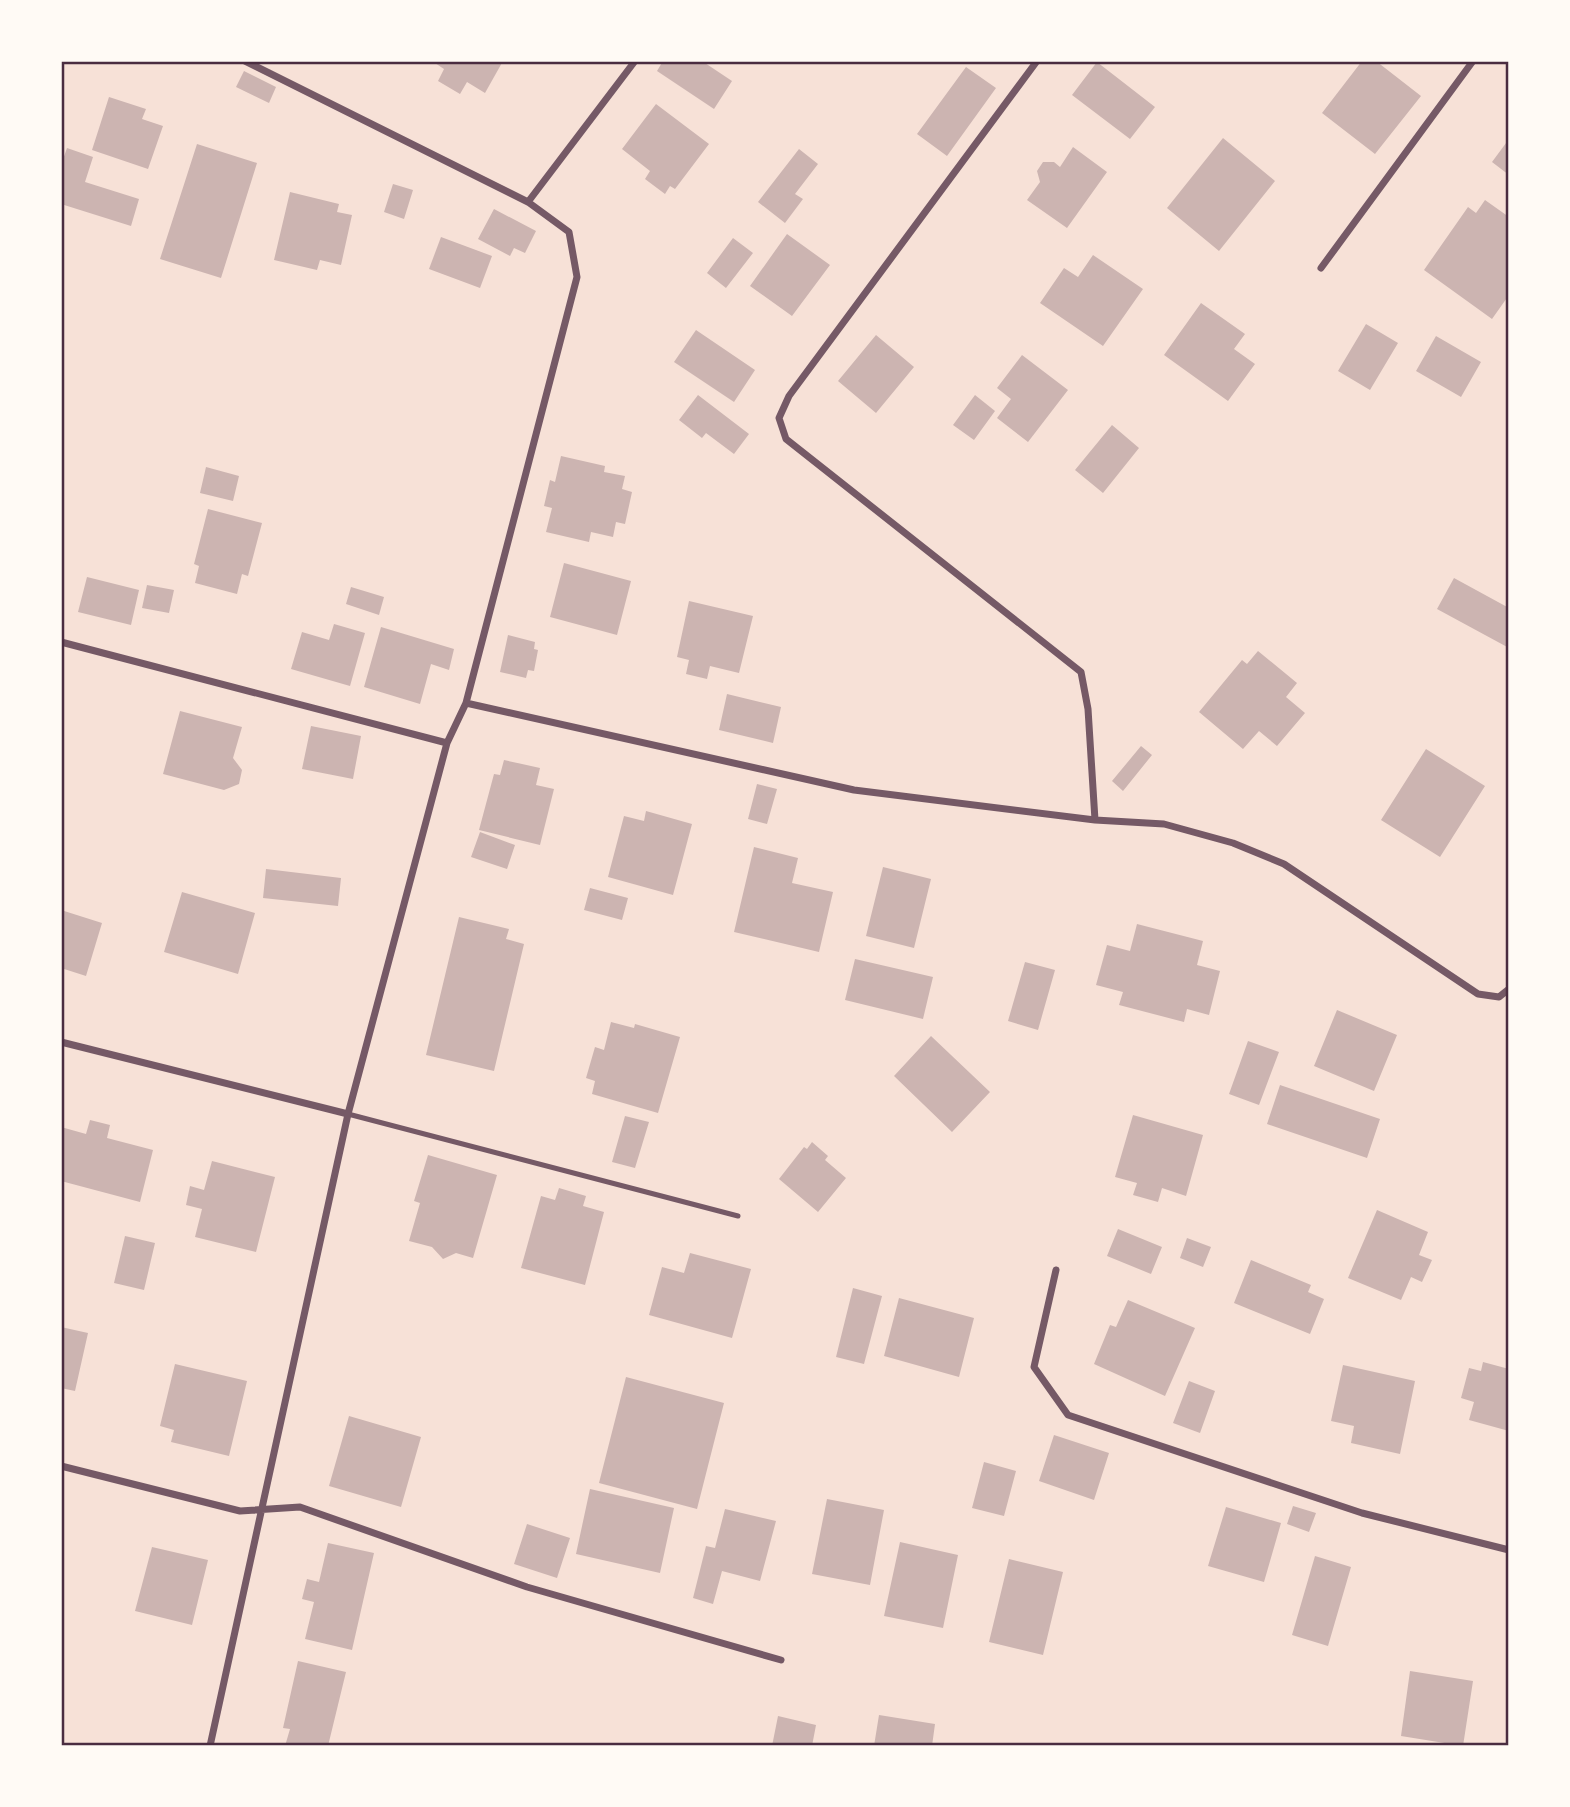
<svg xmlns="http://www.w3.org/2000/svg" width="1570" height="1807" viewBox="0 0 1570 1807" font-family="'PT Sans Narrow',sans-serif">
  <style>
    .building { fill: #ccb4b1 }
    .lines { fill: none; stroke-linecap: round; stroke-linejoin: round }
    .service { stroke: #755966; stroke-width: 5 }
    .minor { stroke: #755966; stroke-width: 7 }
    .neatline { fill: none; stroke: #4a2c40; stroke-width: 2.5 }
  </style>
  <rect width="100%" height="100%" fill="#f7e1d7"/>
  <path class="building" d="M432,61H503L485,93L467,82L460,94L438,81L444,69Z
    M663,61H702L732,81L714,109L657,71Z
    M1362,61H1376L1421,96L1375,154L1322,113Z
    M1097,62L1155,107L1130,139L1072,95Z
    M966,67L996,88L947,156L917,134Z
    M244,71L276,87L269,103L236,87Z
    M109,97L146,109L142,119L163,126L148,169L92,150Z
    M656,104L709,144L675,189L670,186L665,194L645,179L650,171L622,149Z
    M1223,138L1275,181L1219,251L1167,208Z
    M1509,139V175L1492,162Z
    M197,144L257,163L221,278L160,259Z
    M1073,147L1107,172L1067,228L1027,200L1040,182L1037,171L1043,162H1054L1060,167Z
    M67,148L93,157L85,182L139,199L131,226L61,204V165Z
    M799,149L818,164L795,194L803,199L785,223L758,202Z
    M393,184L413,190L404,219L384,212Z
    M290,192L339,204L337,212L352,215L341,265L320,260L317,270L274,260Z
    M1485,200L1509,217V295L1492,319L1424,270L1468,207L1476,213Z
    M494,209L536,231L525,253L514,248L510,256L478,239Z
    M787,234L830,265L792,316L750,286Z
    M441,237L492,256L480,288L429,269Z
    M733,238L753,253L726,288L707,273Z
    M1093,255L1143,289L1103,346L1040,303L1064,268L1078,277Z
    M1201,303L1245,334L1234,349L1255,364L1228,401L1164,355Z
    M1366,324L1398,343L1370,390L1338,371Z
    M696,330L755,370L734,402L674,362Z
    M876,335L914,367L876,413L838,381Z
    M1436,336L1481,362L1461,397L1416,371Z
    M1022,355L1068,390L1028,442L997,418L1011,399L997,388Z
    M698,395L749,434L734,454L706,433L702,438L679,420Z
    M975,395L995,411L974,440L953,425Z
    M1112,425L1139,448L1103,493L1075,470Z
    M561,456L605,466L604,472L625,476L622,489L632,492L625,524L616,522L613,537L591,532L589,542L546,532L552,508L544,506L550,480L555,482Z
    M206,467L239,476L233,501L200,493Z
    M208,509L262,523L248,576L242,574L237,594L195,583L199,566L194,564Z
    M564,563L631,581L617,635L550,617Z
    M87,577L139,590L131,625L78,612Z
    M1454,578L1509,608V648L1437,609Z
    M147,585L174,590L169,613L142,608Z
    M351,587L384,597L379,615L346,604Z
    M689,601L753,616L739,673L710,666L707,679L686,674L689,660L677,657Z
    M334,624L365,633L350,686L291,669L302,632L329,640Z
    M381,627L454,649L449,670L431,664L420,704L364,687Z
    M508,635L535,642L534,649L538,650L534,671L528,670L526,678L500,672Z
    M1258,651L1297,683L1286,697L1305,713L1277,746L1259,731L1243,749L1199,712L1242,660L1247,664Z
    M727,694L781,707L773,743L719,730Z
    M180,711L242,727L233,758L242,770L239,784L224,790L163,774Z
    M311,726L361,736L353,779L302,769Z
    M1141,746L1152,755L1123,791L1112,781Z
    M1426,749L1485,786L1440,857L1381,820Z
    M504,760L540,768L536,785L554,789L540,845L479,830L494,774L500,775Z
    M757,784L777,789L767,824L748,819Z
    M646,811L692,824L673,895L608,877L624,816L644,821Z
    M480,832L515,845L507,869L471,857Z
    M754,847L798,858L792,883L833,892L819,952L734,932Z
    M883,867L931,879L914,948L866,936Z
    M266,869L341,878L338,906L263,898Z
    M590,888L628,898L622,920L584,910Z
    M182,892L255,913L238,974L164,952Z
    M61,910L102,923L86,976L61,968Z
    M459,917L509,929L506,939L524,944L494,1071L426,1055Z
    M1137,924L1203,941L1197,965L1220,971L1209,1015L1187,1009L1184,1022L1119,1005L1123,992L1096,985L1107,945L1130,951Z
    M855,959L933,977L923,1019L845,1000Z
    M1025,962L1055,970L1038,1030L1008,1021Z
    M1337,1010L1397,1035L1374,1091L1314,1066Z
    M611,1022L634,1028L635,1024L680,1037L658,1113L592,1094L595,1081L586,1078L595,1047L604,1050Z
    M931,1036L990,1092L952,1132L894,1076Z
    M1248,1041L1279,1052L1259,1105L1229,1094Z
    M1280,1085L1380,1119L1367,1158L1267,1124Z
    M1133,1115L1203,1135L1186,1196L1162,1188L1158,1202L1133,1195L1137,1183L1115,1177Z
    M625,1116L649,1122L635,1168L612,1162Z
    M90,1120L110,1125L107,1138L153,1150L140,1202L61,1181V1127L86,1134Z
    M812,1142L828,1156L825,1160L846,1178L818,1212L779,1179L804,1147L807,1149Z
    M428,1155L497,1175L473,1258L456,1253L443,1259L432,1247L409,1241L420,1203L414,1201Z
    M212,1161L275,1177L256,1252L195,1237L202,1209L186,1205L190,1186L204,1190Z
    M559,1188L586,1196L583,1206L604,1212L585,1285L521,1268L541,1196L555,1200Z
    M1377,1210L1428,1232L1419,1255L1432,1260L1422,1282L1411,1277L1401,1300L1348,1278Z
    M1118,1229L1162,1247L1151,1274L1107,1256Z
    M125,1236L155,1243L144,1290L114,1283Z
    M1187,1238L1211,1247L1203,1267L1180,1258Z
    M690,1253L751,1269L732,1338L649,1315L662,1267L684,1273Z
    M1251,1260L1311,1285L1308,1292L1324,1299L1310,1334L1234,1303Z
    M853,1288L882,1296L864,1364L836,1357Z
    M899,1298L974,1318L959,1377L884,1356Z
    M1128,1300L1195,1328L1165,1396L1094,1364L1110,1325L1116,1327Z
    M61,1327L88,1333L75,1391L61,1388Z
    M1483,1362L1509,1369V1431L1469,1420L1474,1402L1461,1398L1469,1368L1481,1371Z
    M175,1364L247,1381L229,1456L171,1442L174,1430L160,1426Z
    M1343,1365L1415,1381L1400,1454L1351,1443L1354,1426L1331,1421Z
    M626,1377L724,1403L697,1509L599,1483Z
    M1189,1381L1215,1391L1200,1433L1173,1423Z
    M349,1416L421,1437L401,1507L329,1486Z
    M1054,1435L1109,1453L1094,1500L1039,1481Z
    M984,1462L1016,1471L1004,1516L972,1508Z
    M590,1489L674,1508L660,1573L576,1554Z
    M827,1499L884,1510L870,1585L812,1574Z
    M1293,1506L1316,1513L1309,1532L1287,1524Z
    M1226,1507L1281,1523L1264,1582L1208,1566Z
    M725,1509L776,1521L760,1581L722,1571L713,1604L693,1598L706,1546L715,1548Z
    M527,1524L570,1538L557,1578L514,1564Z
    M900,1542L958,1555L943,1628L884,1616Z
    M328,1543L374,1553L352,1650L305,1639L314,1602L302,1599L307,1579L319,1582Z
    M152,1547L208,1560L192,1625L135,1611Z
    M1315,1556L1351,1567L1328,1646L1292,1635Z
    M1009,1559L1063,1572L1043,1655L989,1642Z
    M298,1661L346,1672L328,1746H285L290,1729L283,1728Z
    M1410,1671L1473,1681L1463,1746L1401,1736Z
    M879,1715L935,1724L932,1746H874Z
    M778,1716L816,1725L812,1746H772Z"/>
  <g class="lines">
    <path class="service" d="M348,1114L738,1216"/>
    <path class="minor" d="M245,61L528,202
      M1037,61L789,396L779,418L786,439L1081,672L1088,709L1095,820
      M1321,268L1473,61
      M61,642L447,743
      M466,703L854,790L1095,820L1164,824L1233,843L1284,864L1478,994L1499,997L1509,989
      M61,1042L348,1114
      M1056,1270L1034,1367L1068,1415L1362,1513L1509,1550
      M61,1466L240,1511L300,1507L527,1587L781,1660
      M210,1746L348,1114L447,743L466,703L577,277L569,232L528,202L635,61"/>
  </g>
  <rect width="1570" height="1807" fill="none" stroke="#fffaf5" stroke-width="126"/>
  <rect x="63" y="63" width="1444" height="1681" class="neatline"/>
</svg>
